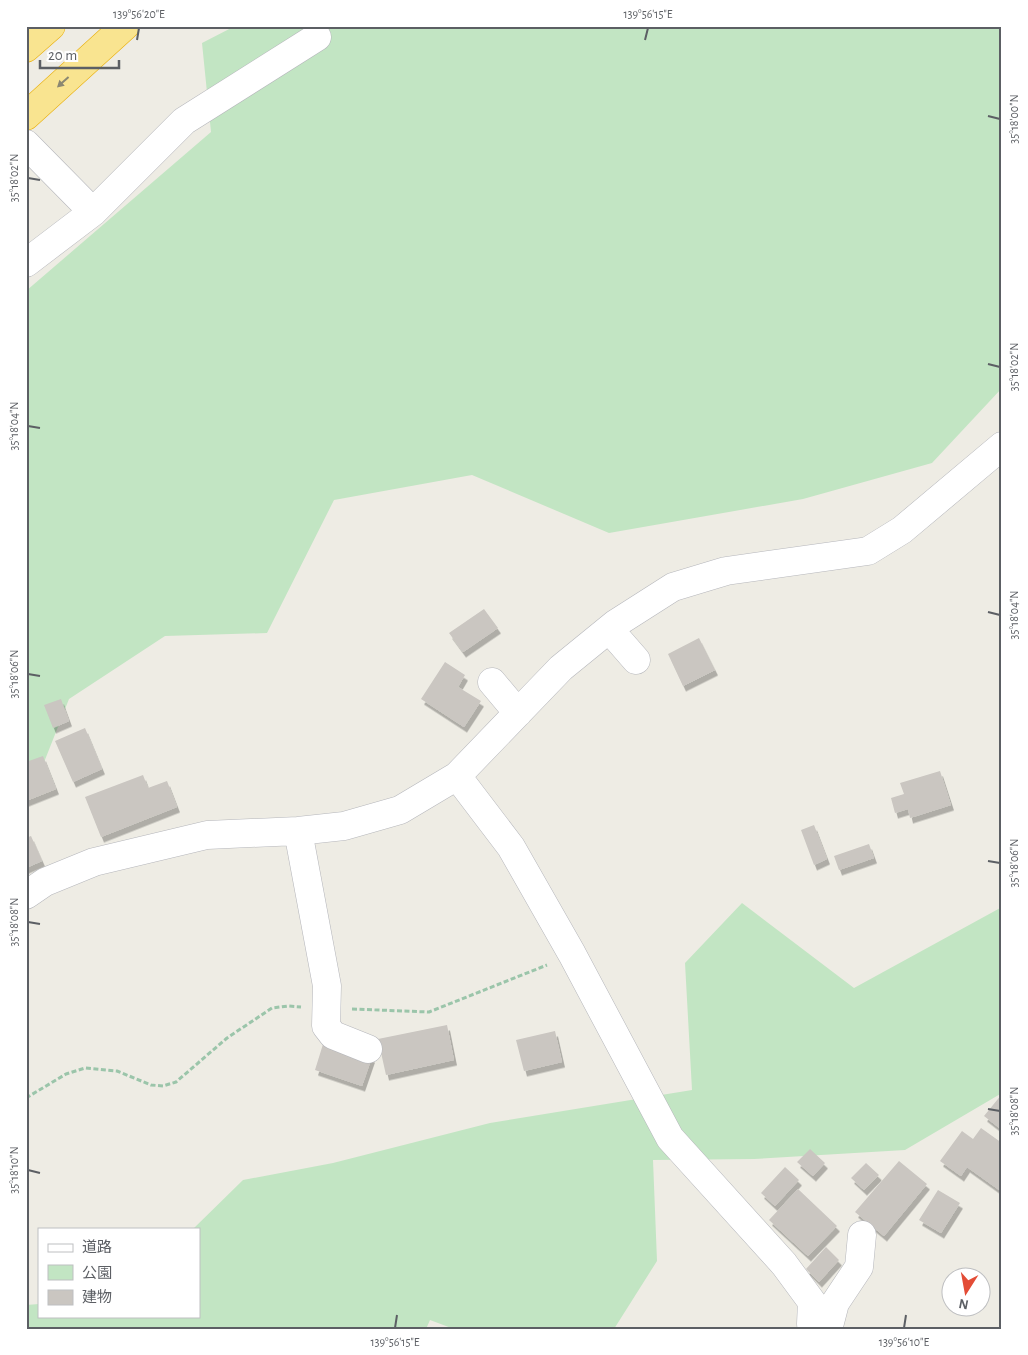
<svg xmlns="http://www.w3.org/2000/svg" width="1028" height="1355" viewBox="0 0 1028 1355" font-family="'Alegreya Sans','Noto Sans JP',sans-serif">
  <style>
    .green { fill: #c2e5c3 }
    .building { fill: #cac6c1; filter: url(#shadow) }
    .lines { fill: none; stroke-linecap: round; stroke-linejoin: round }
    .minor-casing { stroke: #b5b6bb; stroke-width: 29 }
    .highway-casing { stroke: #eaaf09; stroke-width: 29 }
    .path { stroke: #9bc5aa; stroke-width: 3; stroke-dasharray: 5 2.5; stroke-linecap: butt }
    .minor { stroke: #fff; stroke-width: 28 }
    .highway { stroke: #f9e490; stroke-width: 28 }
    .oneway { fill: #8b8771 }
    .ticks { fill: none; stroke: #5c5f64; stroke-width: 2 }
    .neatline { fill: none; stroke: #5c5f64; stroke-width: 2 }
    .ticks-label { font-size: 12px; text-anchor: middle; fill: #5c5f64 }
  </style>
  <defs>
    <filter id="shadow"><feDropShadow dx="3" dy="5.5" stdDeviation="0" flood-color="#0004"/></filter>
  </defs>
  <rect width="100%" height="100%" fill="#eeece4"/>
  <path class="green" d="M235,26H1002V388L932,463L803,499L609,533L472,475L334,500L267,633L165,636L69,699L39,775L26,781V291L211,132L202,43Z
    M742,903L854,988L1002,907V1093L905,1150L754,1159L653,1160L657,1261L614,1329H454L430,1320L426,1329H26V1305L39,1304V1316H199V1229H193L243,1180L333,1163L490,1123L692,1090L685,963Z"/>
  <path class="building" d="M484,609L498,628L463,652L449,633Z
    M699,638L715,670L683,686L668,654Z
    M445,662L465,675L458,687L481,701L464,727L421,699Z
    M61,699L69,721L53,728L44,705Z
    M85,728L102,769L73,782L55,741Z
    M43,756L56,789L26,801V762Z
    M940,771L951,805L910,818L908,809L895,813L891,798L904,794L900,783Z
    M143,775L148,788L167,781L177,807L101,837L85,797Z
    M814,825L827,859L814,865L801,830Z
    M31,836L42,861L26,868V838Z
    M869,844L874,858L839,870L834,856Z
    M447,1025L454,1060L386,1075L378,1039Z
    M555,1031L562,1062L524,1071L516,1040Z
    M324,1041L372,1057L362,1086L315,1070Z
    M1002,1094V1130L984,1116Z
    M981,1128L1002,1143V1192L967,1167L961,1176L940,1161L962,1131L973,1139Z
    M810,1149L825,1163L813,1176L797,1162Z
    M899,1161L927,1184L884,1236L855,1212Z
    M866,1163L879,1175L864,1190L851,1178Z
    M785,1167L799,1180L775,1206L761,1193Z
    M798,1189L837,1226L808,1256L769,1220Z
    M938,1190L960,1203L941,1233L919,1220Z
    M826,1247L839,1260L819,1282L806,1269Z"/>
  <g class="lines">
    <g class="minor-casing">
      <path id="minor" d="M26,144L93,212
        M26,263L93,212L184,121L317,37
        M609,629L636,660
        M492,682L518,713
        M457,776L511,847L572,954L670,1138L784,1264L812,1302L811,1324
        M298,831L327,986L326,1026L333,1035L368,1049
        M26,895L45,882L94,862L207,835L298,831L344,826L400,810L457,776L561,668L615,624L673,587L726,571L868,551L902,530L1002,446
        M829,1326L835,1303L859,1267L862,1235"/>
    </g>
    <g class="highway-casing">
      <path id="highway" d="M26,48L51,26
        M26,116L125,26"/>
    </g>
    <path class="path" d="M352,1009L429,1012L547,965
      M26,1098L66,1074L85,1068L117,1071L151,1085L163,1086L176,1082L227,1038L272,1008L288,1006L301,1007"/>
    <use href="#minor" class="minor"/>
    <use href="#highway" class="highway"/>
  </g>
  <defs><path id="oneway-solid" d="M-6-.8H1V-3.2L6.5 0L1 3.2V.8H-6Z" transform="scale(1.25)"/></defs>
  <use class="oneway" href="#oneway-solid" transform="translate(63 82) rotate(138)"/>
  <path class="ticks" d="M137,40L139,28M645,40L648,28M988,116L1000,119M28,178L40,180M988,364L1000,367M28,426L40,428M988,612L1000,615M28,674L40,676M988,861L1000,863M28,922L40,924M988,1109L1000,1111M28,1170L40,1173M395,1328L397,1315M904,1328L906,1315"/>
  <rect width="1028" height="1355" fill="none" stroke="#ffffff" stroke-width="55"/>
  <rect x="38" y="1228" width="162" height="90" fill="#ffffff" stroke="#bebfc1"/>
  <rect x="48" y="1244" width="25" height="8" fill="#ffffff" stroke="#bebfc1"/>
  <text x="82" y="1252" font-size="15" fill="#5c5f64">道路</text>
  <rect x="48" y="1265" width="25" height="15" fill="#c2e5c3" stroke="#bebfc1"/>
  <text x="82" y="1278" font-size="15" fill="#5c5f64">公園</text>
  <rect x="48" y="1290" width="25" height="15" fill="#cac6c1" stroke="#bebfc1"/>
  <text x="82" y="1302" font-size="15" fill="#5c5f64">建物</text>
  <g transform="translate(966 1292) rotate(191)"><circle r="24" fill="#ffffff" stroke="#bebfc1"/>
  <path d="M0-4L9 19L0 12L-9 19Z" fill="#e34c36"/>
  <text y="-8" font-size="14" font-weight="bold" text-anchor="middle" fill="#5c5f64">N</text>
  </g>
  <path d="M40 60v8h79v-8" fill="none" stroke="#5c5f64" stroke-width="2.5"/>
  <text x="48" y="60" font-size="15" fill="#5c5f64" stroke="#ffffff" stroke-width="4" paint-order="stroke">20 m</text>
  <rect x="28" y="28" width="972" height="1300" class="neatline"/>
  <g class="ticks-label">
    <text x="139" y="18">139°56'20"E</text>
    <text x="648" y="18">139°56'15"E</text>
    <text transform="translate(1014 119) rotate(-90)" y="4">35°18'00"N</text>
    <text transform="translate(14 178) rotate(-90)" y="4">35°18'02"N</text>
    <text transform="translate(1014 367) rotate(-90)" y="4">35°18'02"N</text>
    <text transform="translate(14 426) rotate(-90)" y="4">35°18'04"N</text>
    <text transform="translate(1014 615) rotate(-90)" y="4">35°18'04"N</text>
    <text transform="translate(14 674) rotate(-90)" y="4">35°18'06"N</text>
    <text transform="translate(1014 863) rotate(-90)" y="4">35°18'06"N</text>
    <text transform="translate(14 922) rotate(-90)" y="4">35°18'08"N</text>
    <text transform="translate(1014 1111) rotate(-90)" y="4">35°18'08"N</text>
    <text transform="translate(14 1170) rotate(-90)" y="4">35°18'10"N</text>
    <text x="395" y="1346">139°56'15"E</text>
    <text x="904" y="1346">139°56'10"E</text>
  </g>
</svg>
